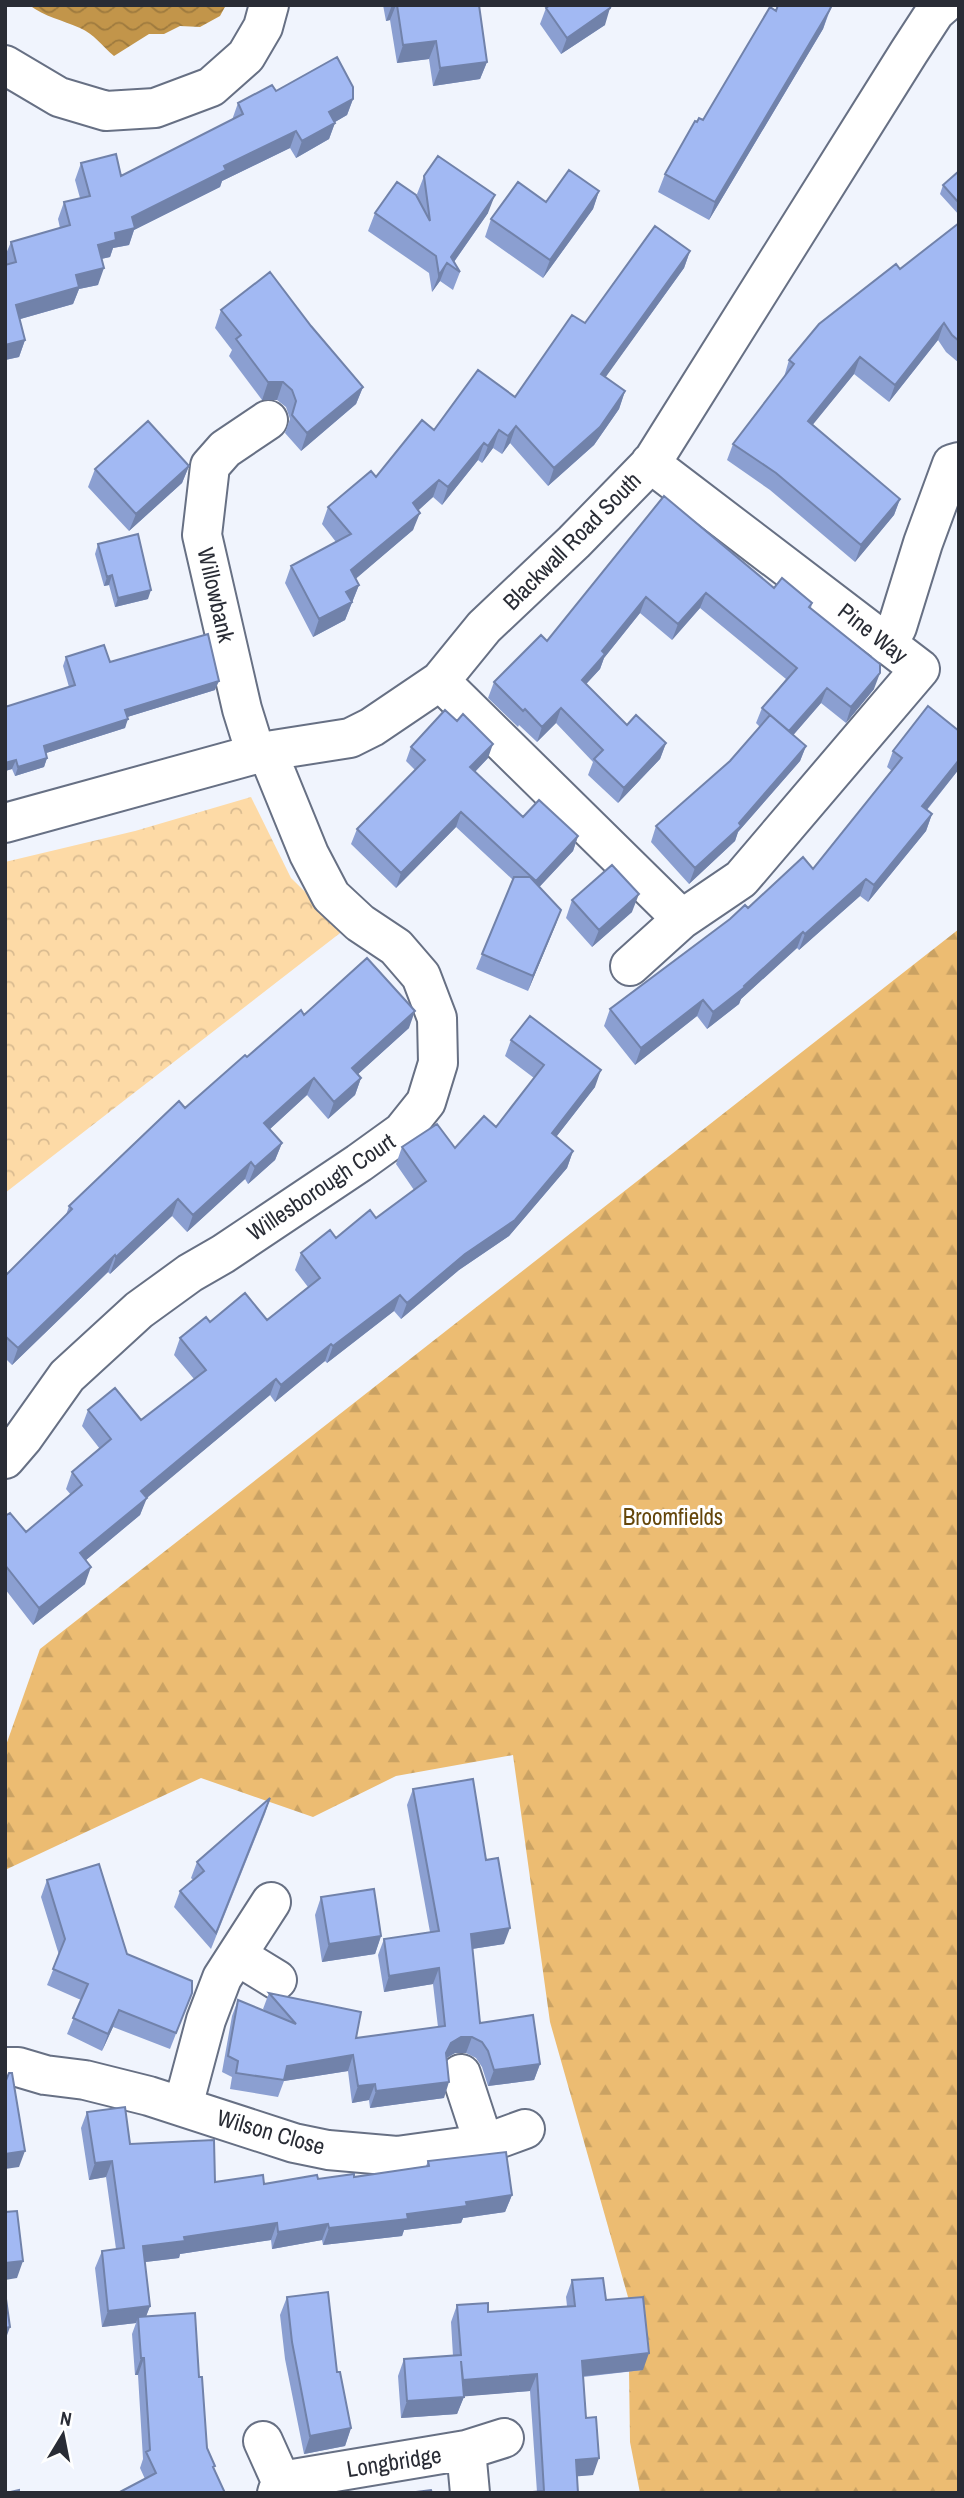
<svg xmlns="http://www.w3.org/2000/svg" width="964" height="2498" viewBox="0 0 964 2498" font-family="'Archivo Narrow',sans-serif">
  <style>
    .forest { fill: url(#forest-firs) }
    .park { fill: url(#park-crowns) }
    .water { fill: url(#water-waves) }
    .lines { fill: none; stroke-linecap: round; stroke-linejoin: round }
    .minor-casing { stroke: #677084; stroke-width: 42 }
    .minor { stroke: #fff; stroke-width: 38 }
    .wall { fill: #8b9fd1 }
    .shaded-wall { fill: #7182aa }
    .building { fill: #a2b9f3; stroke: #7182aa; stroke-width: 2 }
    .labels { text-anchor: middle; stroke-width: 6; stroke-linejoin: round; paint-order: stroke }
    .street-label { font-size: 23px; fill: #292c35; stroke: #fff }
    .park-label { font-size: 23px; fill: #65460a; stroke: #fff }
  </style>
  <defs>
    <pattern id="forest-firs" width="22" height="20" patternUnits="userSpaceOnUse" patternTransform="scale(1.75)"><rect width="22" height="20" fill="#ecbc72"/><path d="M5 1l3.5 6h-7zM16 11l3.5 6h-7z" fill="#caa263"/></pattern>
    <pattern id="park-crowns" width="20" height="18" patternUnits="userSpaceOnUse" patternTransform="scale(1.75)"><rect width="20" height="18" fill="#fddaa6"/><path d="M2 6a3 3 0 1 1 6 0M12 15a3 3 0 1 1 6 0" fill="none" stroke="#d9bb90"/></pattern>
    <pattern id="water-waves" width="16" height="10" patternUnits="userSpaceOnUse" patternTransform="scale(1.75)"><rect width="16" height="10" fill="#c2954a"/><path d="M0 5q4-4 8 0t8 0" fill="none" stroke="#9e7a3e"/></pattern>
  </defs>
  <rect width="100%" height="100%" fill="#f0f4fd"/>
  <path class="forest" d="M959,929V2493H640L630,2442L628,2297L550,2022L513,1755L396,1776L313,1817L201,1778L5,1870V1748L40,1649Z"/>
  <path class="park" d="M251,797L291,878L344,930L5,1193V862L135,831Z"/>
  <path class="water" d="M29,5H226L220,16L200,27L180,26L164,34H149L114,56C102,46 94,34 80,28C62,20 45,17 29,5Z"/>
  <g class="lines">
    <g class="minor-casing">
      <path id="minor" d="M5,65L59,97L106,111L155,108L211,87L246,56L263,27L269,5
        M887,645L897,627L923,543L952,464L959,462
        M440,681L682,919
        M256,754L242,709L202,535L210,466L225,449L268,420
        M5,823L267,751L350,738L372,727L440,681L484,627L574,542L652,462L909,52L935,12L943,5
        M630,966L682,919L741,879L920,669L650,463
        M5,1459L23,1438L67,1376L139,1310L190,1273L223,1254L359,1163L402,1132L426,1102L438,1063L437,1018L421,976L396,947L360,923L331,896L309,854L267,751
        M238,1956L277,1980
        M5,2067H18L45,2075L85,2080L149,2096L294,2143L328,2150L397,2156L484,2144L525,2129
        M461,2074L484,2144
        M183,2106L206,2020L222,1978L271,1902
        M263,2441L281,2481L277,2493
        M466,2450L470,2493
        M281,2481L466,2450L504,2438"/>
    </g>
    <use href="#minor" class="minor"/>
  </g>
  <path class="wall" d="M383,5H479L487,62L480,79L433,86L429,59L397,63L390,20L386,21Z
    M832,5L823,29L709,220L658,192L665,174L697,122L703,120L776,11Z
    M546,8L605,25L561,54L540,24Z
    M276,91L353,99L347,115L335,122L329,139L296,158L290,148L222,181L220,187L134,230L129,245L113,248L110,257L101,259L98,285L79,289L73,304L20,319L25,340L19,357L5,360V265H6L5,256L11,242L60,228L58,219L64,202L80,198L75,180L81,163L121,176L232,120L238,103Z
    M959,171V215L940,194L943,185Z
    M424,176L488,213L454,262L460,272L453,290L440,281L432,292L429,273L368,231L375,213L418,199L417,194Z
    M599,191L593,209L543,278L485,237L491,219L546,202Z
    M959,223V363L946,352L938,340L889,402L854,374L812,425L900,499L894,515L855,562L770,490L727,460L733,444L784,377L789,360L900,269Z
    M690,251L684,268L605,377L625,391L619,409L594,445L548,486L510,443L502,454L493,448L482,463L478,460L442,505L433,497L418,510L413,530L356,578L359,585L345,620L313,637L285,583L291,566L336,542L322,524L328,507L376,477L434,430L515,397L585,323Z
    M221,310L311,326L363,387L356,404L301,451L285,433L290,419L286,407L277,400H262L229,356L232,350L215,328Z
    M189,466L182,483L129,531L88,487L95,469Z
    M664,496L774,588L812,603L811,608L874,689L846,723L821,703L793,735L806,746L800,761L738,832L735,841L689,884L651,842L656,826L730,761L760,727L756,723L762,708L786,679L700,608L672,640L640,613L604,658L600,669L586,684L627,725L666,743L660,759L618,803L588,775L593,762L556,723L537,742L519,725L518,727L488,698L494,682L547,641Z
    M98,544L148,599L115,607L109,585L104,586L95,554Z
    M66,657L110,662L215,690L127,717L125,728L46,753L47,758L44,767L15,776L12,769L5,771L69,687L63,666Z
    M959,731V769L927,810L932,814L926,831L868,902L860,896L799,950L797,948L741,999L739,1004L707,1029L697,1016L635,1065L604,1026L610,1009L813,869L892,771L887,767L893,751Z
    M411,747L488,758L475,772L523,817L578,836L573,851L539,887L561,910L528,991L476,969L513,880L456,827L396,888L351,844L357,829L415,770L406,761Z
    M572,900L632,912L592,947L566,918Z
    M304,1015L409,1028L357,1075L361,1078L355,1095L328,1119L307,1095L270,1129L282,1143L275,1160L248,1184L245,1179L187,1232L172,1216L110,1274L108,1272L12,1365L5,1358V1274L6,1275L66,1215L69,1206L185,1108L247,1057Z
    M511,1040L595,1087L556,1137L573,1151L567,1168L509,1236L459,1270L401,1319L394,1311L327,1363L325,1361L275,1402L270,1395L146,1498L140,1515L86,1560L85,1584L33,1625L5,1589V1516L26,1532L71,1495L66,1489L72,1472L100,1449L82,1426L88,1410L141,1420L194,1379L174,1355L180,1338L210,1322L267,1320L308,1287L295,1270L301,1253L336,1238L376,1218L414,1190L396,1164L402,1147L455,1148L496,1127L534,1078L505,1056Z
    M413,1789L486,1860L504,1944L472,1949L480,2023L540,2064L534,2080L488,2086L482,2067L476,2058L466,2053H455L446,2058L444,2098L370,2108L369,2100L352,2103L348,2071L284,2081L278,2097L230,2089L232,2077L222,2072L232,2016L238,2000L265,2011L263,2009L269,1993L356,2038L438,2027L433,1984L384,1992L378,1955L384,1939L430,1932L407,1805Z
    M270,1798L265,1814L211,1949L174,1907L180,1891L193,1880L191,1878L197,1862Z
    M47,1880L127,1954L192,1993L170,2049L113,2027L102,2051L67,2034L81,2000L47,1985L59,1955L41,1897Z
    M321,1897L381,1936L375,1954L322,1962L315,1915Z
    M87,2112L130,2144L215,2182L264,2184L354,2177L426,2166L428,2161L512,2195L505,2212L463,2218L461,2223L404,2230L402,2236L323,2245L322,2240L272,2249L271,2240L180,2254L179,2258L145,2262L150,2306L146,2316L199,2377L207,2448L145,2479L140,2468L143,2459L138,2375H135L132,2334L136,2323L102,2327L95,2268L102,2251L116,2249L106,2177L89,2180L81,2128Z
    M572,2280L606,2300L643,2370L583,2377L586,2418L593,2475L577,2476L578,2493L537,2492L530,2391L464,2396L457,2414L401,2418L398,2376L404,2359L453,2356L451,2322L457,2305L488,2312L567,2306L566,2297Z
    M287,2297L351,2428L345,2446L304,2454L285,2359L280,2315Z"/>
  <path class="shaded-wall" d="M392,5H396L390,20L386,21Z
    M610,8L605,25L561,54L567,38Z
    M829,11L823,29L709,220L715,202Z
    M436,41L429,59L397,63L403,45Z
    M487,62L480,79L433,86L440,68Z
    M353,99L347,115L323,129L329,112Z
    M335,123L329,139L296,158L302,141Z
    M296,131L290,148L222,181L220,187L134,230L129,245L113,248L110,257L92,261L98,245L115,233L132,217L224,166Z
    M599,191L593,209L543,278L550,260Z
    M495,195L488,213L451,266V257Z
    M690,251L684,268L595,392L601,374Z
    M447,263L440,281L432,292L439,275Z
    M104,268L98,285L79,289L73,304L10,322L16,305L76,275Z
    M944,323L938,340L889,402L895,385Z
    M25,340L19,357L5,360V345Z
    M860,357L854,374L802,438L808,421Z
    M268,382H283L277,400H262Z
    M363,387L356,404L301,451L307,433Z
    M625,391L619,409L594,445L548,486L554,468Z
    M516,426L510,443L502,454L508,436Z
    M499,430L493,448L482,463L488,446Z
    M484,443L478,460L442,505L448,487Z
    M189,466L182,483L129,531L136,514Z
    M439,480L433,497L407,521L413,503Z
    M900,499L894,515L855,562L861,545Z
    M420,513L413,530L345,588L351,570Z
    M112,575L109,585L104,586L107,577Z
    M359,585L345,620L313,637L319,619L346,592Z
    M151,590L148,599L115,607L118,598Z
    M706,593L700,608L672,640L678,624Z
    M646,597L640,613L604,658L600,669L576,695L582,680L602,651Z
    M880,673L874,689L846,723L851,707Z
    M219,681L215,690L121,719L125,710Z
    M827,688L821,703L783,747L789,731Z
    M561,708L556,723L537,742L542,727Z
    M128,719L125,728L40,755L44,746Z
    M666,743L660,759L618,803L624,788Z
    M493,744L488,758L465,782L470,767Z
    M806,746L800,761L738,832L735,841L689,884L695,868L739,823Z
    M47,758L44,767L15,776L18,767Z
    M16,760L12,769L5,771V763Z
    M959,760V769L916,823L922,806Z
    M461,812L456,827L396,888L401,873Z
    M932,814L926,831L868,902L874,885Z
    M578,836L573,851L531,896L536,881Z
    M866,879L860,896L799,950L805,934Z
    M639,894L632,912L592,947L599,930Z
    M561,910L556,924L528,991L533,976Z
    M803,932L797,948L741,999L739,1004L707,1029L713,1012Z
    M703,1000L697,1016L635,1065L641,1048Z
    M415,1011L409,1028L346,1085L352,1068Z
    M601,1070L595,1087L546,1150L552,1133Z
    M314,1078L307,1095L258,1140L264,1123Z
    M361,1078L355,1095L328,1119L334,1102Z
    M282,1143L275,1160L248,1184L255,1167Z
    M573,1151L567,1168L509,1236L459,1270L401,1319L407,1303Z
    M251,1162L245,1179L187,1232L193,1215Z
    M178,1199L172,1216L110,1274L116,1257Z
    M115,1255L108,1272L12,1365L18,1348Z
    M400,1295L394,1311L327,1363L333,1346Z
    M331,1344L325,1361L275,1402L281,1385Z
    M276,1379L270,1395L135,1508L141,1491Z
    M147,1498L140,1515L74,1570L80,1553Z
    M91,1567L85,1584L33,1625L39,1608Z
    M510,1928L504,1944L465,1950L471,1934Z
    M381,1936L375,1954L322,1962L329,1944Z
    M439,1968L433,1984L384,1992L389,1976Z
    M119,2010L113,2027L102,2051L108,2034Z
    M461,2037H472L466,2053H455L445,2059L446,2053L451,2043Z
    M353,2055L348,2071L284,2081L287,2066Z
    M540,2064L534,2080L488,2086L494,2070Z
    M449,2082L444,2098L370,2108L376,2091Z
    M375,2084L369,2100L352,2103L358,2086Z
    M25,2151L19,2167L5,2169V2154Z
    M112,2161L106,2177L89,2180L95,2163Z
    M512,2195L505,2212L463,2218L461,2223L404,2230L402,2236L323,2245L329,2228L466,2202Z
    M277,2223L271,2240L180,2254L179,2258L137,2263L143,2246L184,2237Z
    M328,2224L322,2240L272,2249L278,2232Z
    M23,2261L17,2278L5,2280V2263Z
    M150,2306L144,2322L138,2317L136,2323L102,2327L108,2311Z
    M10,2327L5,2341V2328Z
    M649,2353L643,2370L575,2377L582,2361Z
    M141,2358H144L138,2375H135Z
    M537,2374L530,2391L457,2397L463,2380Z
    M464,2397L457,2414L401,2418L407,2401Z
    M351,2428L345,2446L304,2454L310,2436Z
    M599,2458L593,2475L570,2477L576,2460Z"/>
  <path class="building" d="M397,5H479L487,62L440,68L436,41L403,45Z
    M550,5H611L610,8L567,38L546,8Z
    M778,5H832L829,11L715,202L665,174L695,121L697,122L699,118L703,120L770,7L776,11Z
    M337,57L353,87V99L329,112L335,123L302,141L296,131L224,166L226,170L132,217L135,228L115,233L116,240L98,245L104,268L76,275L79,287L16,305L25,340L5,345V265L16,262L11,242L70,225L64,202L90,196L81,163L116,154L121,176L243,114L238,103L272,85L276,91Z
    M438,156L495,195L451,257L460,272L447,263L439,275L436,256L375,213L397,182L416,195L430,221L424,176Z
    M569,170L599,191L550,260L491,219L518,182L546,202Z
    M959,171V203L943,185Z
    M959,223V341L952,335L944,323L895,385L860,357L808,421L900,499L861,545L776,473L733,444L794,364L789,360L819,324L896,264L900,269Z
    M655,226L690,251L601,374L625,391L600,427L554,468L516,426L508,436L499,430L488,446L484,443L448,487L439,480L413,503L420,513L351,570L359,585L346,592L352,602L319,619L291,566L351,534L328,507L371,471L376,477L422,420L434,430L478,370L515,397L572,315L585,323Z
    M270,272L311,326L363,387L307,433L292,415L296,401L292,390L283,382H268L236,339L241,335L221,310Z
    M148,421L189,466L136,514L95,469Z
    M664,496L774,588L782,578L812,603L809,607L880,664V673L851,707L827,688L789,731L762,708L797,668L706,593L678,624L646,597L602,651L605,654L582,680L627,725L636,715L666,743L624,788L594,759L603,750L561,708L542,727L525,709L523,711L494,682L541,635L547,641Z
    M138,534L151,590L118,598L112,575L107,577L98,544Z
    M208,634L219,681L125,710L128,719L44,746L47,758L18,767L16,760L5,763V707L75,685L66,657L104,645L110,662Z
    M928,706L959,731V760L922,806L932,814L874,885L866,879L805,934L803,932L744,986L745,987L713,1012L703,1000L641,1048L610,1009L730,919L745,905L748,908L803,857L813,869L902,758L893,751Z
    M445,710L457,721L463,714L493,744L470,767L523,817L539,800L578,836L536,881L461,812L401,873L357,829L425,760L411,747Z
    M770,715L806,746L739,823L741,826L695,868L656,826L730,761Z
    M612,865L639,894L599,930L572,900Z
    M514,877H530L561,910L533,976L482,954Z
    M367,958L415,1011L352,1068L361,1078L334,1102L314,1078L264,1123L282,1143L255,1167L251,1162L193,1215L178,1199L116,1257L115,1255L18,1348L5,1336V1274L6,1275L72,1209L69,1206L179,1101L185,1108L245,1055L247,1057L301,1010L304,1015Z
    M530,1016L601,1070L552,1133L573,1151L515,1220L465,1254L407,1303L400,1295L333,1346L331,1344L281,1385L276,1379L141,1491L147,1498L80,1553L91,1567L39,1608L5,1565V1516L10,1513L26,1532L82,1485L72,1472L111,1439L88,1410L115,1388L141,1420L206,1370L180,1338L206,1317L210,1322L245,1293L267,1320L320,1278L301,1253L330,1230L336,1238L370,1210L376,1218L426,1181L402,1147L437,1124L455,1148L484,1116L496,1127L544,1065L511,1040Z
    M473,1779L486,1860L498,1858L510,1928L471,1934L480,2023L533,2015L540,2064L494,2070L488,2051L482,2042L472,2037H461L451,2043L446,2053L449,2082L376,2091L375,2084L358,2086L353,2055L287,2066L284,2080L236,2073L238,2061L228,2056L238,2000L296,2024L269,1993L361,2012L356,2038L445,2026L439,1968L389,1976L384,1939L439,1931L413,1789Z
    M270,1798L216,1933L180,1891L204,1871L197,1862Z
    M99,1864L127,1954L192,1981V1993L176,2033L119,2010L108,2034L73,2018L88,1984L53,1969L65,1939L47,1880Z
    M374,1889L381,1936L329,1944L321,1897Z
    M9,2073H12L25,2151L5,2154V2083Z
    M125,2107L130,2144L214,2140L215,2182L263,2175L264,2184L317,2175L318,2179L354,2174V2177L429,2166L428,2161L506,2152L512,2195L466,2202L467,2206L407,2214L408,2219L329,2228L328,2224L278,2232L277,2223L184,2237L185,2241L143,2246L150,2306L108,2311L102,2251L124,2248L112,2161L95,2163L87,2112Z
    M17,2211L23,2261L5,2263V2212Z
    M603,2278L606,2300L643,2297L649,2353L582,2361L586,2418L596,2417L599,2458L576,2460L578,2493H521L544,2491L537,2374L463,2380L461,2361L464,2397L407,2401L404,2359L461,2355L457,2305L488,2303V2312L575,2306L572,2280Z
    M5,2292L10,2327L5,2328Z
    M328,2292L337,2372H340L351,2428L310,2436L292,2342L287,2297Z
    M195,2313L199,2377H202L207,2448L215,2466L213,2467L225,2493H118L156,2473L146,2452L150,2450L144,2358H141L138,2317Z
    M19,2490V2493H6Z
    M431,2490L432,2493H408Z"/>
  <g class="labels">
    <g class="street-label">
      <text transform="translate(572 541) rotate(-45)" y="8">Blackwall Road South</text>
      <text transform="translate(216 595) rotate(77)" y="8">Willowbank</text>
      <text transform="translate(873 633) rotate(38)" y="8">Pine Way</text>
      <text transform="translate(321 1187) rotate(-34)" y="8">Willesborough Court</text>
      <text transform="translate(271 2132) rotate(16)" y="8">Wilson Close</text>
      <text transform="translate(394 2462) rotate(-9)" y="8">Longbridge</text>
    </g>
    <g class="park-label">
      <text x="673" y="1525">Broomfields</text>
    </g>
  </g>
  <rect width="964" height="2498" fill="none" stroke="#292c35" stroke-width="14"/>
  <g transform="translate(63 2435) rotate(10)" stroke="#ffffff" stroke-width="5" paint-order="stroke">
  <path d="M0-5L12 26L0 18L-12 26Z" fill="#292c35"/>
  <text y="-10" font-size="19" font-weight="bold" text-anchor="middle" fill="#292c35">N</text>
  </g>
</svg>
